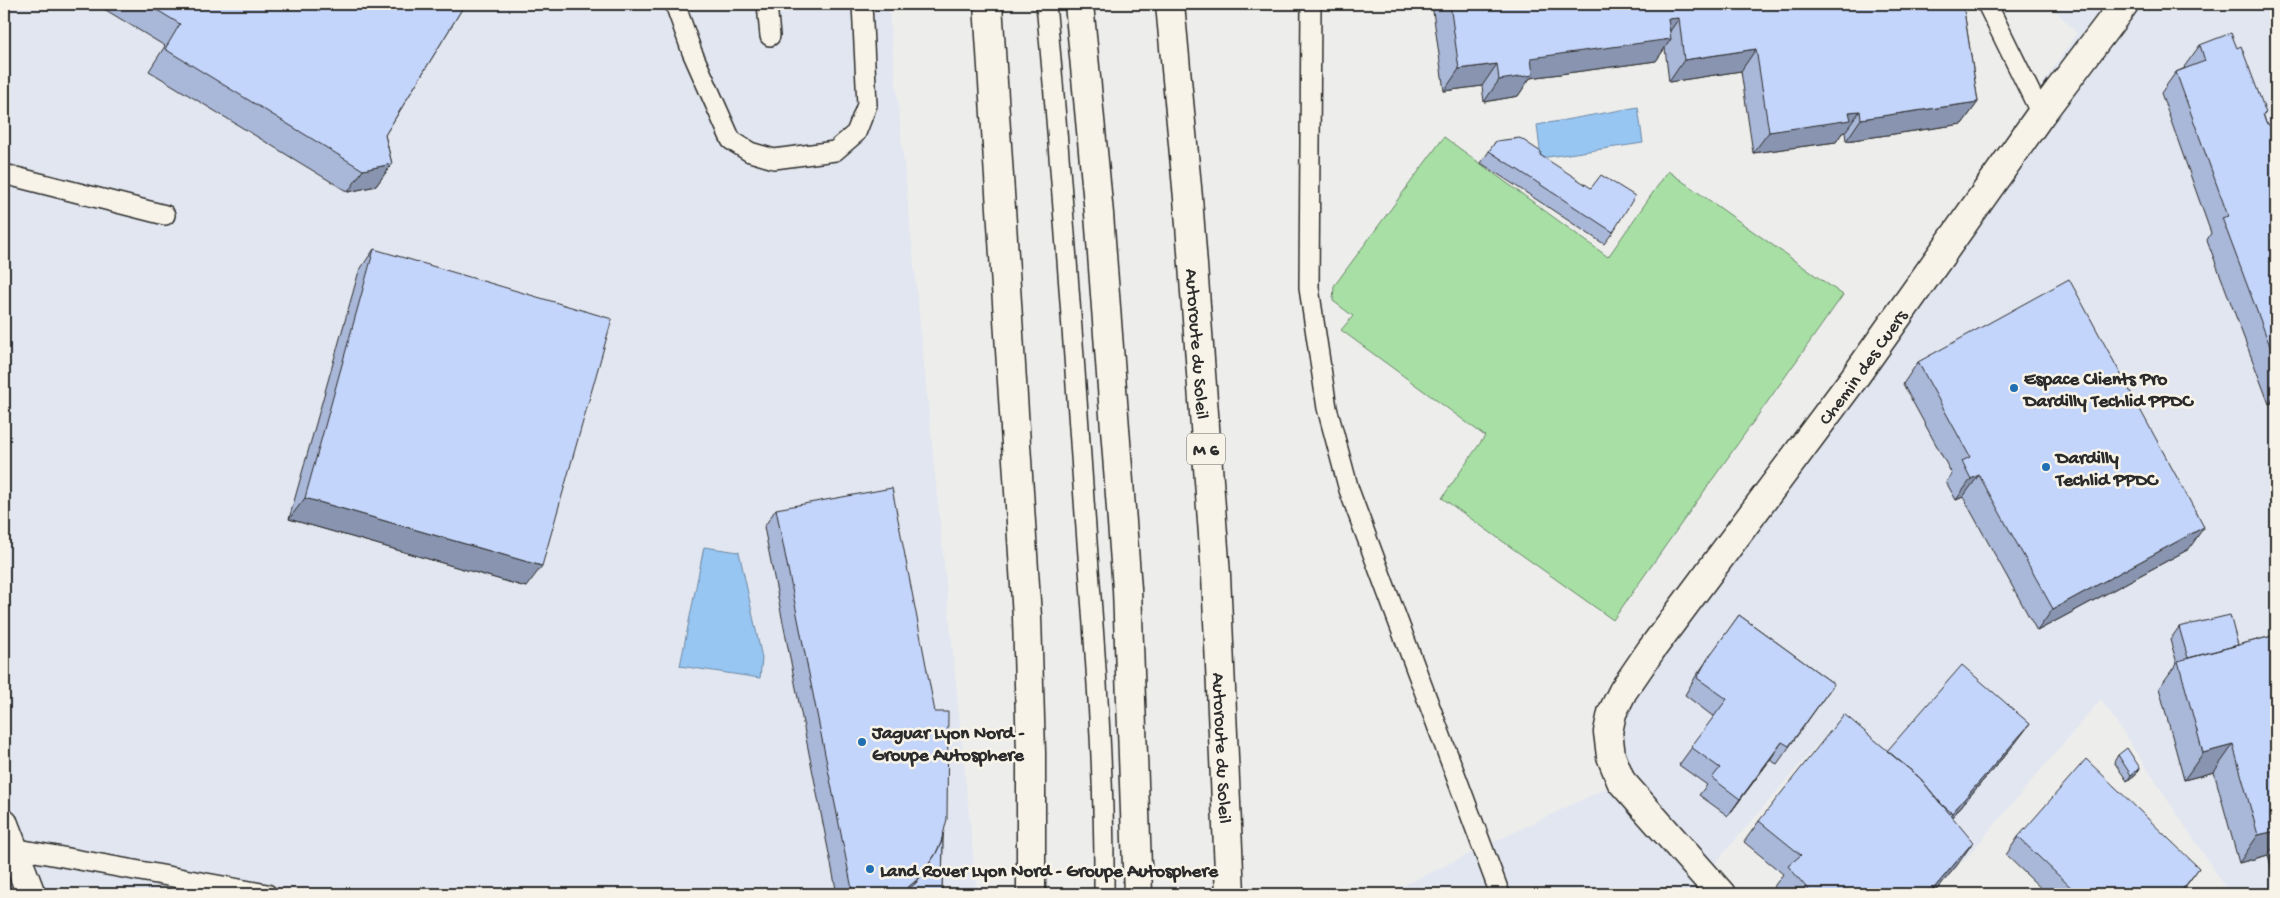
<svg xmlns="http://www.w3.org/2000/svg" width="2280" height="898" viewBox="0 0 2280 898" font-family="'Gochi Hand',sans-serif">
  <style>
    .built { fill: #e1e6f0 }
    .green { fill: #a7dfa4; stroke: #698568 }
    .water { fill: #98c6f3; stroke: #6c88a3 }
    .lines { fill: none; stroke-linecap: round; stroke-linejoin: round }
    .lane-casing { stroke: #2b2b2b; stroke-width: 22 }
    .street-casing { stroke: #2b2b2b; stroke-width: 31 }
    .secondary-casing { stroke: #2b2b2b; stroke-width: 31 }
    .highway-casing { stroke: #2b2b2b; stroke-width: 31 }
    .lane { stroke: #f7f3e8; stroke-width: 19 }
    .street { stroke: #f7f3e8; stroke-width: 28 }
    .secondary { stroke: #f7f3e8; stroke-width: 28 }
    .highway { stroke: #f7f3e8; stroke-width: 28 }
    .wall { fill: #a9b7d8; stroke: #2b2b2b }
    .shaded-wall { fill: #8995b0; stroke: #2b2b2b }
    .building { fill: #c4d5fb; stroke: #2b2b2b }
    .poi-dot { fill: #1f6fb2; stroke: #f7f3e8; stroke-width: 2 }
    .labels { text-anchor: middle; stroke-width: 5; stroke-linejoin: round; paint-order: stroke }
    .shield { fill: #f7f3e8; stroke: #686764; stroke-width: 1 }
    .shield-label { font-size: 18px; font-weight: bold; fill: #2b2b2b }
    .street-label { font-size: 19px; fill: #2b2b2b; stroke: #f7f3e8 }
    .poi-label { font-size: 19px; font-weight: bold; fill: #2b2b2b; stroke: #f7f3e8; text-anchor: start }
  </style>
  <rect width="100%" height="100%" fill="#ededec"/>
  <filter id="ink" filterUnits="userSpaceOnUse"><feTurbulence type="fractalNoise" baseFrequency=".02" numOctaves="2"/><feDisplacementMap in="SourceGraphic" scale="10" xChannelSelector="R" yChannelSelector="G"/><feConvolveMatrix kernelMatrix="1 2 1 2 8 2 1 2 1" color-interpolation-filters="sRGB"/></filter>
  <g filter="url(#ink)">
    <path class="built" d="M4,4H888L977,894H4Z
      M2049,4H2276V894H2230L2101,699L1963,862L1821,740L1705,875L1721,894H1386L1621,781L1608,732L2077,33Z"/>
    <path class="green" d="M1444,137L1608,257L1668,171L1843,295L1613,620L1442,498L1485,436L1341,330L1353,316L1333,301L1334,286Z"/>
    <path class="water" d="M1638,107L1643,143L1541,158L1537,125Z
      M704,547L739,552L762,658L760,678L680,666Z"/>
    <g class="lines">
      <g class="lane-casing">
        <path id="lane" d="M675,4L692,52L731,140L750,152L774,159L835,151L856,133L867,105L862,4
          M767,4L770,36
          M1046,4C1062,174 1073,343 1085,514C1094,640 1105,768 1104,894
          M1311,4L1309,288L1327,408L1349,490L1500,894
          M1987,4L2041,114
          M4,174L165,215
          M13,848L267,894"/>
      </g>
      <g class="street-casing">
        <g id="street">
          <path id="s1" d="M1721,894L1621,781L1611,756L1608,732L1612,713L1623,691L1651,650L1854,378L2041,114L2124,4"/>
        </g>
      </g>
      <g class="secondary-casing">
        <path id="secondary" d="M4,824L31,894"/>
      </g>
      <g class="highway-casing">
        <g id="highway">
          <path d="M988,4L1027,617L1031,753V894"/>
          <path d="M1079,4L1099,214L1127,589L1138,894"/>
          <path id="s2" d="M1170,4L1188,198L1216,575L1230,894"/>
        </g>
      </g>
      <use href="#lane" class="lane"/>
      <use href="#street" class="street"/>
      <use href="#secondary" class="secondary"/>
      <use href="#highway" class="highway"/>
    </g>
    <path class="wall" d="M96,4H465L385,135L392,164L376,186L348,192L149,71L165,46Z
      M1432,4H1963L1978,102L1962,124L1846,141L1845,132L1842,133L1836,142L1753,153L1741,71L1669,82L1665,48L1656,61L1530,78L1518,96L1484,102L1482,86L1444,91Z
      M2200,45L2264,116L2266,123L2274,128L2276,127V401L2269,404L2207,240L2211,233L2161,93L2176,72L2185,68L2184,67Z
      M1496,141L1540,155L1613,232L1604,244L1481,163Z
      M374,249L526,587L289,519L359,271Z
      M1918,362L2189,549L2037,631L1963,497L1956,500L1946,482L1952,474L1903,384Z
      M776,509L943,834L942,894H837L764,527Z
      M1739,615L1834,684L1777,764L1770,760L1728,816L1699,795L1707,785L1679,765L1714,717L1685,695L1696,676Z
      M2179,627L2238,645L2276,635V884L2268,855L2239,863L2214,772L2184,780L2159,688L2177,663L2170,640Z
      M2017,741L1952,817L1958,864L1933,894H1778L1773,888L1783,874L1744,842L1759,821L1887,751Z
      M2118,755L2140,768L2136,774L2127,781L2114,762Z
      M2018,837L2199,868L2180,894H2047L2006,855Z"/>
    <path class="shaded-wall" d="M1679,18L1664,40L1671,39L1656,61L1530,78L1518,96L1484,102L1499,80L1531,58L1668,19Z
      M1756,49L1741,71L1669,82L1684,60Z
      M1497,64L1482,86L1444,91L1459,69Z
      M1978,102L1962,124L1846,141L1861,119Z
      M1860,111L1845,132L1842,133L1836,142L1753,153L1769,132L1849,112Z
      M392,164L376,186L348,192L363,170Z
      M2276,393V401L2269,404Z
      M1979,475L1963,497L1956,500L1971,479Z
      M305,498L542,566L526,587L289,519Z
      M2204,527L2189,549L2037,631L2053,609Z
      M2030,724L2017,741L1940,831L1952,813Z
      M1782,742L1770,760L1728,816L1740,799Z
      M2233,745L2214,772L2184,780L2203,753Z
      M2140,768L2136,774L2127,781L2131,775Z
      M2276,831V844L2268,855L2239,863L2258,835Z
      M1973,842L1958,864L1933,894H1929Z
      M919,878L908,894H900Z"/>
    <path class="building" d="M147,4H465L385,135L392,164L363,170L165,49L180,24Z
      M1450,4H1963L1978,102L1861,119L1860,111L1849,112L1851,120L1769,132L1756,49L1684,60L1679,18L1668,19L1671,39L1531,58L1533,75L1499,80L1497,64L1459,69Z
      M2231,33L2237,48L2241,46L2266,113L2263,114L2266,123L2274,128L2276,127V362L2222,218L2228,216L2176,72L2205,61L2200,45Z
      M1520,138L1541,152L1540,155L1591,188L1601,175L1635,196L1613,232L1489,151L1496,141Z
      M374,249L612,319L542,566L305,498Z
      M2069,279L2204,527L2053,609L1979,475L1971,479L1962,461L1970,457L1918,362Z
      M892,488L935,712H948L947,819L941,843L935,855L919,878L900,894H853L776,509Z
      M1739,615L1834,684L1789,746L1782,742L1740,799L1712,778L1720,768L1691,747L1727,699L1697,678L1708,658Z
      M2230,615L2238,645L2188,658L2179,627Z
      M2276,635V831L2258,835L2233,745L2203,753L2178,661Z
      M1962,665L2030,724L1952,813L1940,803L1920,778L1887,751Z
      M1844,714L1920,778L1973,842L1929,894H1812L1788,866L1801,855L1759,821Z
      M2127,748L2140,768L2131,775L2118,755Z
      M2086,759L2199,868L2179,894H2078L2018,837Z
      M943,834L942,894H903L916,883L935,855L941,843Z"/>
  </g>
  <g class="poi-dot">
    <circle cx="2014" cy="388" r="5"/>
    <circle cx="2046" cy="467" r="5"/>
    <circle cx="862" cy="742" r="5"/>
    <circle cx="870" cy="869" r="5"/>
  </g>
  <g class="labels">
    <rect class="shield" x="1187" y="433.5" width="38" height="31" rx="4"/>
    <g class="shield-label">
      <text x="1206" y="455">M 6</text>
    </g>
    <g class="street-label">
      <text dy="7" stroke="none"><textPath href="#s2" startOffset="341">Autoroute du Soleil</textPath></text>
      <text dy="7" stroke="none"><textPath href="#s1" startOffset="649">Chemin des Cuers</textPath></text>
      <text dy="7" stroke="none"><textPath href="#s2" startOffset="746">Autoroute du Soleil</textPath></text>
    </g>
    <g class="poi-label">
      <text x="2024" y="384">Espace Clients Pro<tspan x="2024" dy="22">Dardilly Techlid PPDC</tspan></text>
      <text x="2056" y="463">Dardilly<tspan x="2056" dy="22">Techlid PPDC</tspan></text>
      <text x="872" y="738">Jaguar Lyon Nord -<tspan x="872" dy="22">Groupe Autosphere</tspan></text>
      <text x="880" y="876">Land Rover Lyon Nord - Groupe Autosphere</text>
    </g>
  </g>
  <rect width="2280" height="898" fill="none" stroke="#f7f3e8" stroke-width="20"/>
  <rect x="10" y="10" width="2260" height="878" fill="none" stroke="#2b2b2b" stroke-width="2" filter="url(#ink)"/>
</svg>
